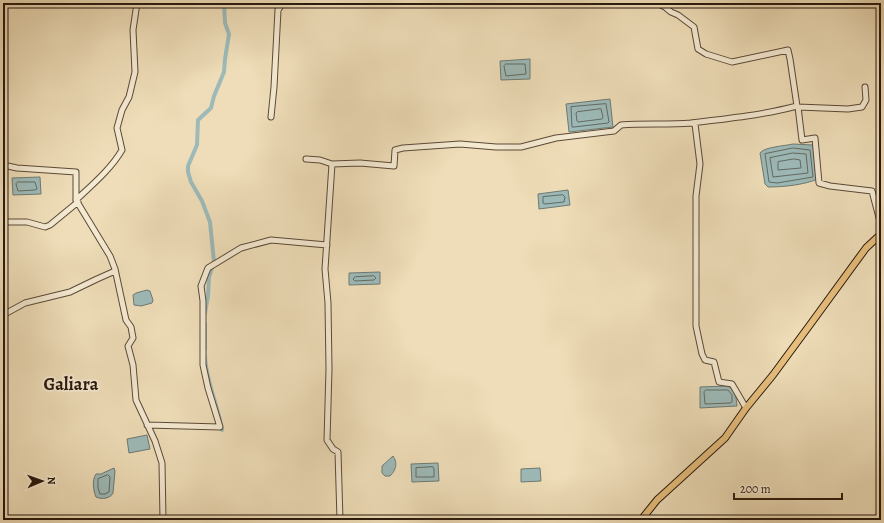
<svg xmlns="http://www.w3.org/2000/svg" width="884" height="523" viewBox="0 0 884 523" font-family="Alegreya,serif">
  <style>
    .water { fill: #9dbab9; stroke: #6e7a74 }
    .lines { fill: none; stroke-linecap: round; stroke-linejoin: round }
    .shore { stroke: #626a63; stroke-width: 1 }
    .canal { stroke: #9dbab9; stroke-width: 4 }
    .minor-casing { stroke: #5a4a38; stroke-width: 7 }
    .major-casing { stroke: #28190d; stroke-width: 8 }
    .minor { stroke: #f4e9d1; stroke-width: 5 }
    .major { stroke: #e7be7c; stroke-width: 6 }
    .labels { text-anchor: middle; stroke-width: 3.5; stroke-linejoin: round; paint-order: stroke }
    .quarter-label { font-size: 18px; font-weight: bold; fill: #28190d; stroke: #f4e9d1 }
  </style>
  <rect width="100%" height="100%" fill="#eeddb8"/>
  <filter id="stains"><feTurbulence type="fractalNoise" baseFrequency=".005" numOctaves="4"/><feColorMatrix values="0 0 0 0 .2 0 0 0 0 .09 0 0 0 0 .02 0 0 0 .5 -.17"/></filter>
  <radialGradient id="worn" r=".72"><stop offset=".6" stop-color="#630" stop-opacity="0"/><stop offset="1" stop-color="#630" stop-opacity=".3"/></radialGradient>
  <path class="water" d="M530,59V79L501,80L500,61Z
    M610,99L613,127L569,132L566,104Z
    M793,144L813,145L818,179C803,185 784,187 768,187L765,184L760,153C764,147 784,146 793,144Z
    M40,177L41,194L13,195L12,178Z
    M568,190L570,205L539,209L538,194Z
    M380,272V284L349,285V273Z
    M147,290L150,291L153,300L152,303L141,306L134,305L133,295L136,293Z
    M727,386C736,389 736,398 737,406L700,408V387Z
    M147,435L150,449L129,453L127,439Z
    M393,456C398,463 396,470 390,476H385L382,473V466Z
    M438,463L439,481L412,482L411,464Z
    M114,468L115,471L113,493C111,498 102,500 96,497C93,490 92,480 96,474H101Z
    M540,468L541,481L521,482V469Z"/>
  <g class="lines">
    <path class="shore" d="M506,64H525L526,74L506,76L504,66Z
      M606,104L609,122L608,123L574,127H572L571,107Z
      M601,109L603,117L602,119L578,122L577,121L576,113L577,112Z
      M793,148L810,150L813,177L777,183L769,182L765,154Z
      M793,153L806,154L808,173L773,177L770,158Z
      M794,159L800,160L801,168L778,170V162Z
      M18,182H35L37,189L35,190L18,191L16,184Z
      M563,195L565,197L564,202L545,204L543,203V197Z
      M374,276L376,278L374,280L355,281L353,279L355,277Z
      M706,390H728L732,395V402L730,403L705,404L704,392Z
      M433,467L434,469V477H416V468Z
      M108,475L110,477L109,492L105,494H100L98,488V479Z"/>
    <path class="canal" d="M205,313L208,296L209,277L214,262L210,222L202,201L191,182L188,172V166L197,145L198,120L211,108L214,96L224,72L225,59L229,34L225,23L224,3
      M205,324V349
      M205,356C206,381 218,405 222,430"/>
    <g class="minor-casing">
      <path id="minor" d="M797,106L798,107L802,140L815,138L819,183L830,186L872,191L881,225
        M798,107L848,109L862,107L866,100L865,87
        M271,117L274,87L278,10L282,4L295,3
        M691,123L695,124L700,164L696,196V326L702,354L705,360L714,362L719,382L732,384L746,408
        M306,159L320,160L332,164
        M3,165L17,168L76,172V200L110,256L115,269L126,320L131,327L133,338L128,346L133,365L136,400L155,441L162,463L163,520
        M76,200C92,185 111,169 122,150L117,128L122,110L129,97L135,72L133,30L137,3
        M9,222H27L45,227L50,225L78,202
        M3,315L25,303L70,292L97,279L115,271
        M147,425L220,427L208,388L203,365V301L201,286L208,268L241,248L271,240L327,245
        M340,520L338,452L333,449L327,440L329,369L328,303L325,269L332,164L360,163L394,166L395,150L403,148L460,144L496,147H521L556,138L614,131L621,125C644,123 668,125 691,123C726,119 763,115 797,106L790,59L788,50L732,62L706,54L698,49L694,27L678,15L671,12L665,7L657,3"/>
    </g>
    <g class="major-casing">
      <path id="major" d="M641,520L657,500L725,438L746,408L773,375L812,322L866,248L881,234"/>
    </g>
    <use href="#minor" class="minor"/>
    <use href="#major" class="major"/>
  </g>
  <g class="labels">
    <g class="quarter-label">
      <text x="71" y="390">Galiara</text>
    </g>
  </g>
  <rect width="884" height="523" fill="none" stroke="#eeddb8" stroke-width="16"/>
  <rect x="4" y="4" width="876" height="515" fill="none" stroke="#28190d" stroke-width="2"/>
  <rect x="8" y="8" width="868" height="507" fill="none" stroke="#28190d"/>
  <g transform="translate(42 481) rotate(88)" stroke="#f4e9d1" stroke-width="3" paint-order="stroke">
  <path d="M0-3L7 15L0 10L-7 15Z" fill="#28190d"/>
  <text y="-6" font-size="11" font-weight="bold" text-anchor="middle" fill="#28190d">N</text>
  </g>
  <path d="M734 493v6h108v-6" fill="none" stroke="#28190d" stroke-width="2"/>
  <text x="740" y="493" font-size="12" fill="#28190d" stroke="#f4e9d1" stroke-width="3" paint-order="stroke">200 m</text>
  <rect width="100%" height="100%" filter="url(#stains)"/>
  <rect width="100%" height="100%" fill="url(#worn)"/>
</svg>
